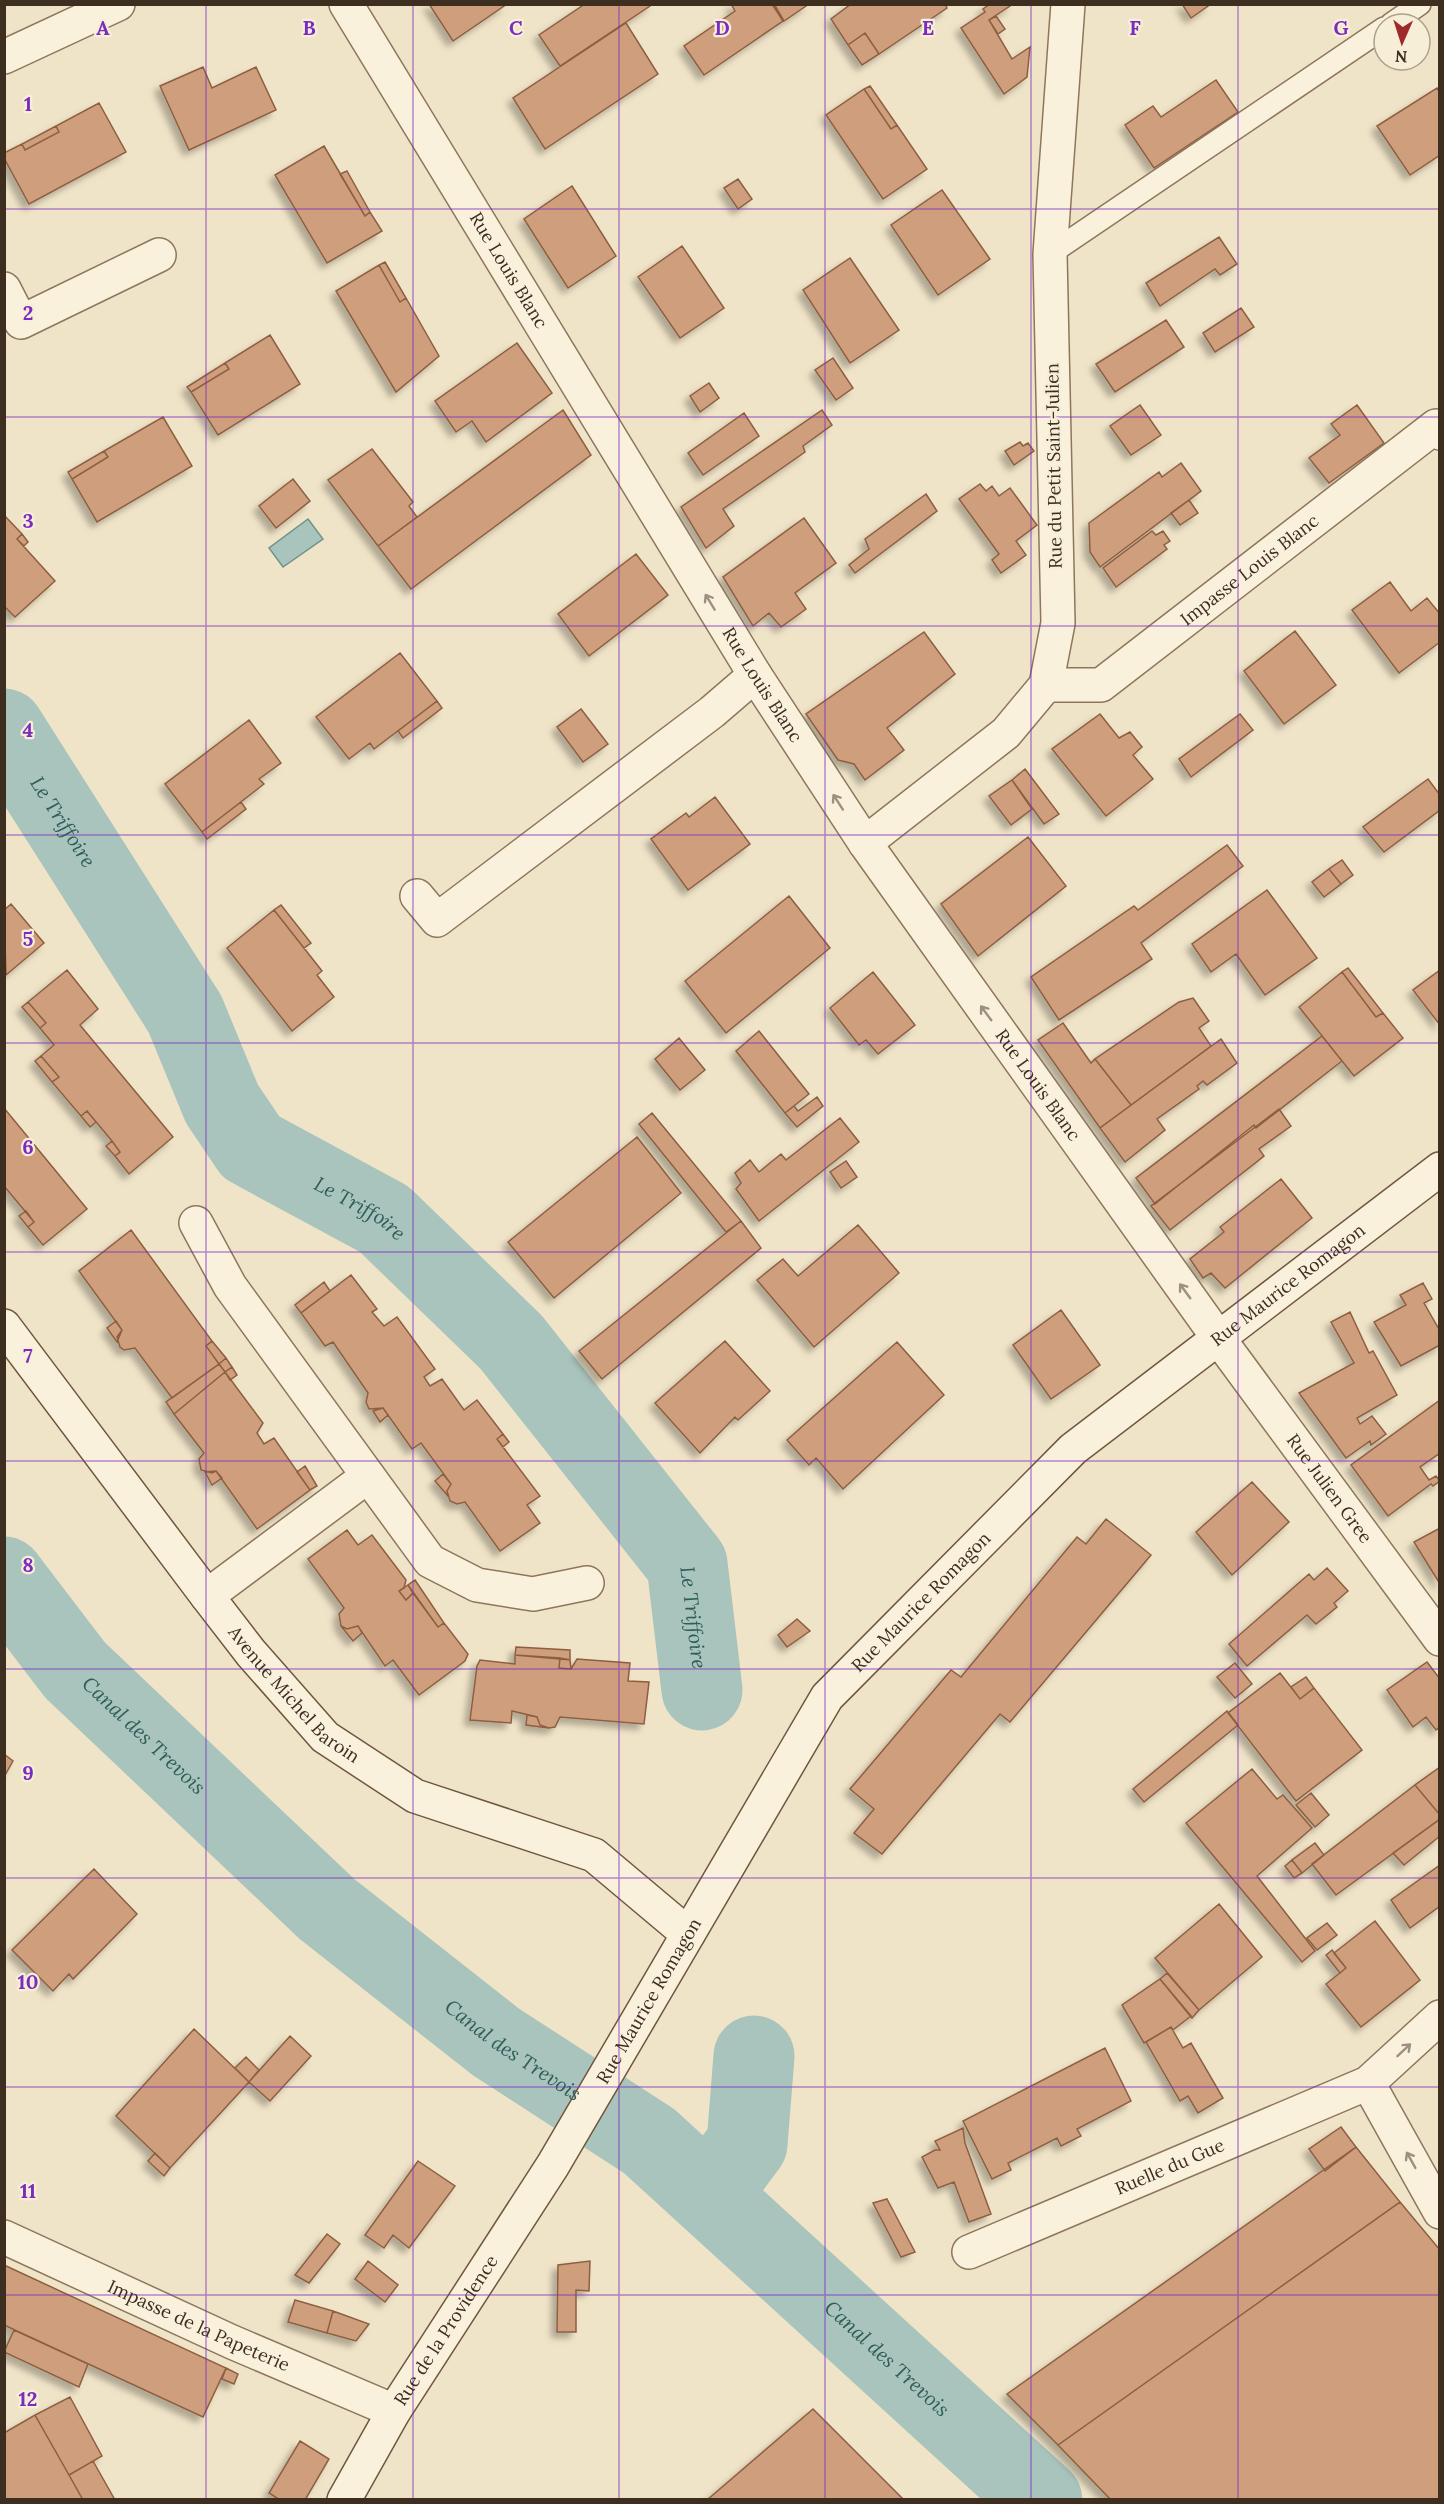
<svg xmlns="http://www.w3.org/2000/svg" width="1444" height="2504" viewBox="0 0 1444 2504" font-family="Lora,serif">
  <style>
    .water { fill: #a9c4bc; stroke: #6f938a; stroke-width: 1.5 }
    .lines { fill: none; stroke-linecap: round; stroke-linejoin: round }
    .river { stroke: #a9c4bc; stroke-width: 81 }
    .building { fill: #cf9f7d; stroke: #8d5f41; stroke-width: 1.5; filter: url(#shadow) }
    .lane-casing { stroke: #8d765c; stroke-width: 24 }
    .street-casing { stroke: #8d765c; stroke-width: 36 }
    .secondary-casing { stroke: #6f573f; stroke-width: 36 }
    .lane { stroke: #faf1dc; stroke-width: 21 }
    .street { stroke: #faf1dc; stroke-width: 33 }
    .secondary { stroke: #faf1dc; stroke-width: 33 }
    .oneway { stroke: #9c907e }
    .grid { fill: none; stroke: #7b2cbf; stroke-width: 1.5; stroke-opacity: 0.55 }
    .labels { text-anchor: middle; stroke-width: 4.5; stroke-linejoin: round; paint-order: stroke }
    .street-label { font-size: 18px; fill: #3d2e20; stroke: #f7eed8 }
    .water-label { font-size: 20px; font-style: italic; fill: #2f5d5a; stroke: #f7eed8 }
    .grid-label { font-size: 20px; text-anchor: middle; font-weight: bold; fill: #7b2cbf; stroke: #f7eed8; stroke-width: 4.5; stroke-linejoin: round; paint-order: stroke }
  </style>
  <defs>
    <filter id="shadow"><feDropShadow dx="-5.5" dy="5.5" stdDeviation="3" flood-color="#0004"/></filter>
  </defs>
  <rect width="100%" height="100%" fill="#f0e4c8"/>
  <path class="water" d="M308,519L323,539L283,567L269,548Z"/>
  <g class="lines">
    <g class="river">
      <path id="s1" d="M4,729L185,1014L222,1104L251,1147L384,1219L511,1342L687,1564L702,1690"/>
      <path id="s2" d="M4,1577L75,1670L327,1909L496,2042L649,2141L1042,2500"/>
      <path d="M709,2195L747,2144L754,2056"/>
    </g>
  </g>
  <path class="building" d="M429,4H507L453,41Z
    M585,4H653L560,66L539,35Z
    M731,4H772L783,21L704,75L684,46L735,11Z
    M774,4H809L784,21Z
    M851,4H945L947,8L879,54L865,33L848,45L831,19Z
    M990,4H1013L989,20L1012,59L1030,47L1027,77L1004,94L961,28L985,12L983,9Z
    M1182,4H1211L1191,18Z
    M996,16L1005,29L998,34L989,20Z
    M626,23L658,74L545,149L513,98Z
    M865,33L879,54L862,65L848,45Z
    M203,67L212,88L256,67L276,110L189,150L160,86Z
    M1216,80L1238,112L1154,168L1125,125L1153,106L1161,117Z
    M870,86L897,125L891,129L864,89Z
    M1437,88L1440,93V155L1410,175L1377,126Z
    M864,89L891,129L897,125L927,169L883,199L826,115Z
    M99,103L126,152L29,204L4,158V153L22,144L25,150L59,132L56,126Z
    M56,126L59,132L25,150L22,144Z
    M324,146L365,216L370,212L382,231L327,263L275,175Z
    M347,171L370,212L365,216L340,174Z
    M738,179L752,199L738,209L724,188Z
    M572,186L616,256L568,288L524,219Z
    M942,190L990,259L938,295L891,225Z
    M1219,237L1237,264L1220,275L1215,269L1160,306L1146,283Z
    M682,246L724,308L680,338L638,277Z
    M850,258L899,330L850,363L803,290Z
    M385,262L406,298L400,302L379,265Z
    M379,265L400,302L406,298L439,356L396,392L336,291Z
    M1241,308L1254,327L1215,352L1203,333Z
    M1166,320L1184,347L1115,392L1096,364Z
    M270,335L300,384L218,435L191,392L229,369L225,363Z
    M517,343L552,393L486,442L472,421L456,432L435,401Z
    M833,358L853,388L836,400L815,370Z
    M225,363L229,369L191,392L187,387Z
    M709,383L719,398L700,412L690,396Z
    M1140,405L1161,435L1131,455L1110,426Z
    M1357,405L1384,443L1329,483L1309,458L1340,435L1331,424Z
    M563,410L591,455L411,589L378,546Z
    M822,410L832,425L803,446L805,452L723,509L734,526L706,548L681,507Z
    M744,413L759,436L703,475L688,453Z
    M163,417L192,466L97,522L72,479L108,457L104,451Z
    M1020,442L1023,446L1028,443L1034,451L1014,465L1005,451Z
    M372,449L413,502L409,506L417,517L378,546L328,480Z
    M104,451L108,457L72,479L68,472Z
    M1181,463L1201,491L1100,567L1090,552L1089,523L1159,472L1162,477Z
    M293,479L310,501L276,528L259,506Z
    M980,484L986,491L992,486L999,496L1010,488L1037,525L1016,541L1026,555L1001,573L992,560L999,554L959,499Z
    M926,494L937,511L855,573L849,565L869,549L865,539Z
    M1189,500L1198,513L1180,525L1171,513Z
    M4,515L22,534L17,539L55,581L15,617L4,606Z
    M804,518L836,563L795,593L806,609L781,627L769,613L753,626L723,577Z
    M1152,531L1156,535L1163,531L1170,541L1164,545L1167,549L1116,587L1103,568Z
    M22,534L28,542L24,546L17,539Z
    M636,554L668,595L589,656L558,614Z
    M1390,582L1411,611L1427,598L1440,614V642L1399,673L1352,610Z
    M1295,631L1336,685L1284,724L1244,671Z
    M924,632L955,674L887,728L904,750L865,780L854,764L838,760L806,714Z
    M400,653L437,701L374,749L370,743L349,759L316,717Z
    M437,701L442,708L403,738L398,731Z
    M581,709L608,744L583,762L557,727Z
    M1100,714L1119,738L1130,732L1142,747L1133,755L1153,779L1106,816L1052,749Z
    M1240,714L1253,730L1191,777L1179,759Z
    M249,720L281,763L259,779L264,784L202,832L165,784Z
    M1025,769L1059,814L1044,824L1012,780Z
    M1428,779L1440,795V810L1384,852L1363,827Z
    M1012,780L1032,809L1011,825L989,796Z
    M715,797L750,844L688,890L651,839L686,813L689,817Z
    M241,802L246,809L207,839L202,832Z
    M1028,837L1066,886L978,956L941,904Z
    M1227,845L1243,866L1141,943L1152,959L1059,1020L1031,977L1134,906L1138,910Z
    M1342,860L1353,875L1341,884L1329,869Z
    M1329,869L1341,884L1324,897L1312,882Z
    M1267,890L1317,958L1265,995L1236,954L1211,972L1192,944Z
    M789,896L830,948L726,1033L685,981Z
    M11,904L44,943L6,975L4,910Z
    M281,905L311,943L304,948L274,910Z
    M274,910L322,971L317,975L334,997L292,1031L227,948Z
    M1348,968L1383,1013L1376,1017L1342,972Z
    M67,970L98,1009L80,1025L173,1137L129,1174L115,1156L120,1152L112,1141L87,1111L81,1116L52,1082L59,1077L41,1056L54,1045L40,1028L46,1023L28,1002Z
    M1440,970V1025L1413,990Z
    M873,972L915,1025L878,1054L866,1040L859,1045L830,1008Z
    M1342,972L1376,1017L1383,1013L1403,1038L1354,1076L1299,1007Z
    M1193,998L1209,1021L1199,1028L1211,1046L1131,1105L1095,1059L1179,1002Z
    M28,1002L46,1023L40,1028L22,1007Z
    M1063,1023L1091,1063L1095,1059L1131,1105L1100,1128L1038,1040Z
    M759,1031L809,1094L785,1113L736,1051Z
    M1322,1036L1342,1061L1256,1128L1254,1125L1155,1204L1136,1178Z
    M679,1038L705,1070L680,1090L655,1059Z
    M1221,1039L1237,1063L1207,1085L1203,1081L1197,1086L1199,1089L1157,1119L1165,1130L1125,1162L1100,1128Z
    M41,1056L59,1077L52,1082L35,1061Z
    M817,1097L823,1106L797,1127L785,1113L794,1106L798,1111Z
    M4,1108L87,1209L43,1245L28,1227L34,1222L4,1186Z
    M1279,1109L1291,1126L1259,1149L1264,1156L1170,1230L1151,1206Z
    M87,1111L96,1122L90,1127L81,1116Z
    M652,1113L741,1221L726,1232L639,1124Z
    M840,1118L859,1142L759,1221L736,1189L741,1183L735,1173L750,1160L759,1172L781,1154L786,1160Z
    M637,1137L681,1193L554,1298L508,1242Z
    M112,1141L120,1152L115,1156L106,1146Z
    M846,1161L857,1177L841,1188L830,1172Z
    M1281,1179L1312,1218L1225,1288L1211,1273L1203,1278L1190,1259L1224,1232L1220,1227Z
    M26,1211L34,1222L28,1227L19,1216Z
    M741,1221L761,1248L602,1379L579,1351Z
    M858,1225L899,1273L814,1347L757,1280L783,1259L798,1276Z
    M131,1230L212,1341L206,1346L219,1364L172,1398L135,1348L124,1350L120,1347L117,1337L122,1330L79,1271Z
    M351,1275L377,1309L372,1312L384,1326L397,1317L435,1369L424,1377L430,1386L442,1379L464,1410L477,1400L503,1434L497,1439L540,1496L527,1505L540,1523L500,1551L465,1502L457,1504L450,1501L447,1491L451,1484L421,1443L412,1449L383,1408L369,1409L366,1402L368,1393L333,1342L325,1346L301,1313Z
    M324,1282L330,1291L301,1313L295,1305Z
    M1423,1283L1432,1299L1424,1303L1440,1331V1345L1401,1366L1374,1322L1406,1305L1400,1295Z
    M1061,1310L1100,1365L1051,1399L1013,1345Z
    M1350,1312L1369,1353L1373,1351L1397,1395L1357,1418L1360,1424L1372,1416L1386,1434L1371,1445L1370,1441L1346,1458L1299,1393L1354,1363L1331,1322Z
    M116,1321L122,1330L117,1342L107,1328Z
    M212,1341L226,1358L219,1364L206,1346Z
    M725,1341L770,1391L738,1420L735,1417L700,1453L655,1403Z
    M897,1342L944,1395L843,1489L816,1458L809,1465L787,1440Z
    M226,1358L232,1367L225,1372L219,1364Z
    M219,1364L225,1372L174,1414L166,1402Z
    M232,1367L237,1375L230,1380L225,1372Z
    M225,1372L263,1423L257,1433L264,1444L274,1438L310,1490L257,1529L216,1471L212,1473L201,1470L199,1459L204,1453L174,1414Z
    M1440,1400V1453L1420,1467L1429,1480L1436,1476L1440,1481L1433,1486L1431,1484L1388,1516L1351,1465Z
    M383,1408L388,1415L380,1422L373,1411Z
    M503,1434L509,1442L503,1447L497,1439Z
    M305,1466L317,1486L310,1490L297,1472Z
    M216,1471L222,1478L212,1485L205,1472Z
    M443,1474L451,1484L447,1491L448,1496L435,1481Z
    M1252,1482L1289,1522L1232,1575L1196,1532Z
    M1106,1519L1151,1555L1010,1722L1000,1714L882,1854L854,1833L874,1809L850,1789L951,1670L961,1677L1077,1537L1086,1544Z
    M1440,1528V1584L1414,1542Z
    M347,1530L358,1545L372,1535L406,1580L404,1588L399,1591L406,1600L413,1593L438,1627L444,1623L468,1654L465,1661L419,1695L393,1660L385,1666L358,1626L347,1629L341,1626L339,1614L344,1608L308,1559Z
    M1327,1568L1348,1591L1334,1603L1337,1607L1316,1624L1307,1615L1247,1666L1229,1644L1309,1574L1314,1580Z
    M415,1580L444,1623L438,1627L408,1585Z
    M408,1585L413,1593L406,1600L399,1591Z
    M797,1619L810,1631L787,1647L778,1635Z
    M341,1626L347,1629L358,1626L362,1633L353,1641Z
    M516,1647L570,1650V1660L515,1655Z
    M515,1655L560,1658L559,1668L571,1669L577,1659L630,1663L628,1681L649,1682L644,1724L560,1717L555,1727L549,1728L540,1725L537,1717L512,1711L511,1723L470,1720L477,1666L480,1660L515,1664Z
    M560,1658L570,1660L571,1669L559,1668Z
    M1427,1662L1440,1679V1727L1436,1730L1426,1717L1413,1727L1387,1690Z
    M1235,1663L1252,1684L1235,1698L1217,1677Z
    M1280,1673L1300,1699L1314,1688L1362,1750L1296,1801L1228,1713Z
    M1306,1677L1314,1688L1300,1699L1291,1687Z
    M1227,1711L1238,1725L1144,1802L1133,1789Z
    M527,1715L537,1717L540,1725L549,1728L526,1725Z
    M4,1754L13,1761L4,1777Z
    M1440,1767V1815L1415,1785Z
    M1252,1769L1277,1799L1283,1795L1312,1828L1257,1876L1315,1951L1302,1962L1186,1823Z
    M1415,1785L1440,1815V1819L1336,1895L1312,1864Z
    M1311,1793L1329,1815L1315,1827L1296,1805Z
    M1440,1819V1836L1404,1865L1393,1853Z
    M1315,1843L1324,1855L1302,1873L1292,1860Z
    M1292,1860L1302,1873L1294,1878L1285,1866Z
    M1440,1865V1906L1410,1928L1391,1900Z
    M94,1869L137,1914L73,1979L69,1974L53,1991L12,1950Z
    M1219,1904L1262,1957L1199,2010L1155,1958Z
    M1375,1921L1420,1980L1361,2027L1326,1984L1346,1968L1334,1953Z
    M1327,1923L1337,1935L1317,1950L1307,1938Z
    M1332,1950L1346,1968L1340,1973L1326,1955Z
    M1167,1973L1199,2010L1192,2018L1160,1979Z
    M1160,1979L1191,2016L1173,2030L1171,2027L1144,2043L1122,2005Z
    M1171,2027L1183,2048L1191,2043L1223,2098L1198,2113L1188,2096L1180,2101L1146,2042Z
    M194,2029L249,2082L170,2168L116,2116Z
    M290,2036L311,2056L270,2101L249,2082Z
    M1105,2048L1131,2101L1077,2129L1081,2136L1061,2146L1057,2138L1008,2163L1011,2170L992,2179L963,2121Z
    M246,2057L259,2070L249,2082L235,2068Z
    M1341,2127L1356,2147L1325,2171L1309,2149Z
    M963,2128L965,2143L991,2214L969,2222L954,2182L938,2188L922,2157L935,2150H940L935,2141Z
    M1356,2147L1400,2202L1058,2445L1007,2394Z
    M155,2153L170,2168L164,2176L148,2161Z
    M418,2161L455,2186L409,2248L393,2235L384,2248L365,2235Z
    M887,2199L915,2252L901,2257L873,2203Z
    M1400,2202L1440,2250V2500H1111L1058,2445Z
    M327,2234L340,2244L309,2283L295,2275Z
    M368,2261L398,2285L385,2302L355,2279Z
    M590,2261L589,2291L576,2290V2332H557L558,2265Z
    M4,2265L226,2368L203,2417L4,2325Z
    M295,2300L333,2311L327,2333L288,2322Z
    M333,2311L369,2324L356,2341L327,2333Z
    M14,2330L88,2364L79,2387L4,2352Z
    M226,2368L238,2374L234,2384L222,2379Z
    M70,2397L102,2456L69,2475L35,2415Z
    M813,2409L904,2500H707Z
    M35,2415L69,2475L83,2500H4V2433Z
    M300,2441L329,2459L305,2500H280L269,2493Z
    M93,2461L115,2500H83L69,2475Z"/>
  <g class="lines">
    <g class="lane-casing">
      <path id="lane" d="M1391,24L1420,4
        M1050,254L1384,28"/>
    </g>
    <g class="street-casing">
      <g id="street">
        <path id="s3" d="M346,4L755,675L865,843L1219,1339L1440,1639"/>
        <path d="M4,57L118,4"/>
        <path d="M4,289L21,322L159,255"/>
        <path id="s4" d="M1046,685H1101L1436,426L1440,433"/>
        <path d="M865,843L1006,733L1046,685L1058,623L1050,254L1068,4"/>
        <path d="M417,896L437,920L712,712L755,675"/>
        <path d="M196,1223L230,1286L430,1561L477,1585L533,1594L587,1583"/>
        <path d="M207,1596L368,1476"/>
        <path d="M1368,2083L1440,2212"/>
        <path id="s5" d="M4,2237L232,2342L394,2411"/>
        <path id="s6" d="M969,2252L1368,2083L1440,2017"/>
      </g>
    </g>
    <g class="secondary-casing">
      <g id="secondary">
        <path id="s7" d="M4,1326L207,1596L251,1653L325,1737L415,1796L594,1855L688,1934"/>
        <path id="s8" d="M344,2500L394,2411L553,2165L827,1697L1073,1449L1440,1169"/>
      </g>
    </g>
    <use href="#lane" class="lane"/>
    <use href="#street" class="street"/>
    <use href="#secondary" class="secondary"/>
  </g>
  <defs><path id="oneway-shaft" d="M-6 0H5M1.5-3L5.5 0L1.5 3" fill="none" stroke-width="1.6" stroke-linecap="round" stroke-linejoin="round" transform="scale(1.5)"/></defs>
  <g class="oneway">
    <use href="#oneway-shaft" transform="translate(710 602) rotate(-121)"/>
    <use href="#oneway-shaft" transform="translate(838 802) rotate(-123)"/>
    <use href="#oneway-shaft" transform="translate(986 1013) rotate(-126)"/>
    <use href="#oneway-shaft" transform="translate(1185 1291) rotate(-126)"/>
    <use href="#oneway-shaft" transform="translate(1404 2050) rotate(-43)"/>
    <use href="#oneway-shaft" transform="translate(1411 2160) rotate(-119)"/>
  </g>
  <path class="grid" d="M206,4V2500M413,4V2500M619,4V2500M825,4V2500M1031,4V2500M1238,4V2500M4,209H1440M4,417H1440M4,626H1440M4,835H1440M4,1043H1440M4,1252H1440M4,1461H1440M4,1669H1440M4,1878H1440M4,2087H1440M4,2295H1440"/>
  <g class="labels">
    <g class="street-label">
      <text dy="6" stroke="none"><textPath href="#s3" startOffset="312">Rue Louis Blanc</textPath></text>
      <text transform="translate(1054 466) rotate(-91)" y="6">Rue du Petit Saint-Julien</text>
      <text dy="6" stroke="none"><textPath href="#s4" startOffset="243">Impasse Louis Blanc</textPath></text>
      <text dy="6" stroke="none"><textPath href="#s3" startOffset="798">Rue Louis Blanc</textPath></text>
      <text dy="6" stroke="none"><textPath href="#s3" startOffset="1284">Rue Louis Blanc</textPath></text>
      <text dy="6" stroke="none"><textPath href="#s8" startOffset="1557">Rue Maurice Romagon</textPath></text>
      <text dy="6" stroke="none"><textPath href="#s3" startOffset="1782">Rue Julien Gree</textPath></text>
      <text dy="6" stroke="none"><textPath href="#s8" startOffset="1071">Rue Maurice Romagon</textPath></text>
      <text dy="6" stroke="none"><textPath href="#s7" startOffset="470">Avenue Michel Baroin</textPath></text>
      <text dy="6" stroke="none"><textPath href="#s8" startOffset="585">Rue Maurice Romagon</textPath></text>
      <text dy="6" stroke="none"><textPath href="#s6" startOffset="218">Ruelle du Gue</textPath></text>
      <text dy="6" stroke="none"><textPath href="#s5" startOffset="214">Impasse de la Papeterie</textPath></text>
      <text dy="6" stroke="none"><textPath href="#s8" startOffset="198">Rue de la Providence</textPath></text>
    </g>
    <g class="water-label">
      <text dy="7" stroke="none"><textPath href="#s1" startOffset="110">Le Triffoire</textPath></text>
      <text dy="7" stroke="none"><textPath href="#s1" startOffset="612">Le Triffoire</textPath></text>
      <text dy="7" stroke="none"><textPath href="#s1" startOffset="1152">Le Triffoire</textPath></text>
      <text dy="7" stroke="none"><textPath href="#s2" startOffset="212">Canal des Trevois</textPath></text>
      <text dy="7" stroke="none"><textPath href="#s2" startOffset="698">Canal des Trevois</textPath></text>
      <text dy="7" stroke="none"><textPath href="#s2" startOffset="1184">Canal des Trevois</textPath></text>
    </g>
  </g>
  <g class="grid-label">
    <text x="103" y="35">A</text>
    <text x="309" y="35">B</text>
    <text x="516" y="35">C</text>
    <text x="722" y="35">D</text>
    <text x="928" y="35">E</text>
    <text x="1135" y="35">F</text>
    <text x="1341" y="35">G</text>
    <text x="28" y="111">1</text>
    <text x="28" y="320">2</text>
    <text x="28" y="528">3</text>
    <text x="28" y="737">4</text>
    <text x="28" y="946">5</text>
    <text x="28" y="1154">6</text>
    <text x="28" y="1363">7</text>
    <text x="28" y="1572">8</text>
    <text x="28" y="1780">9</text>
    <text x="28" y="1989">10</text>
    <text x="28" y="2198">11</text>
    <text x="28" y="2406">12</text>
  </g>
  <rect width="1444" height="2504" fill="none" stroke="#3d2e20" stroke-width="12"/>
  <g transform="translate(1402 42) rotate(183)"><circle r="28" fill="#f7eed8" stroke="#ada18e" stroke-width="1.5"/>
  <path d="M0-4.5L10 22L0 15L-10 22Z" fill="#9e2a2b"/>
  <text y="-9" font-size="16" font-weight="bold" text-anchor="middle" fill="#3d2e20">N</text>
  </g>
</svg>
